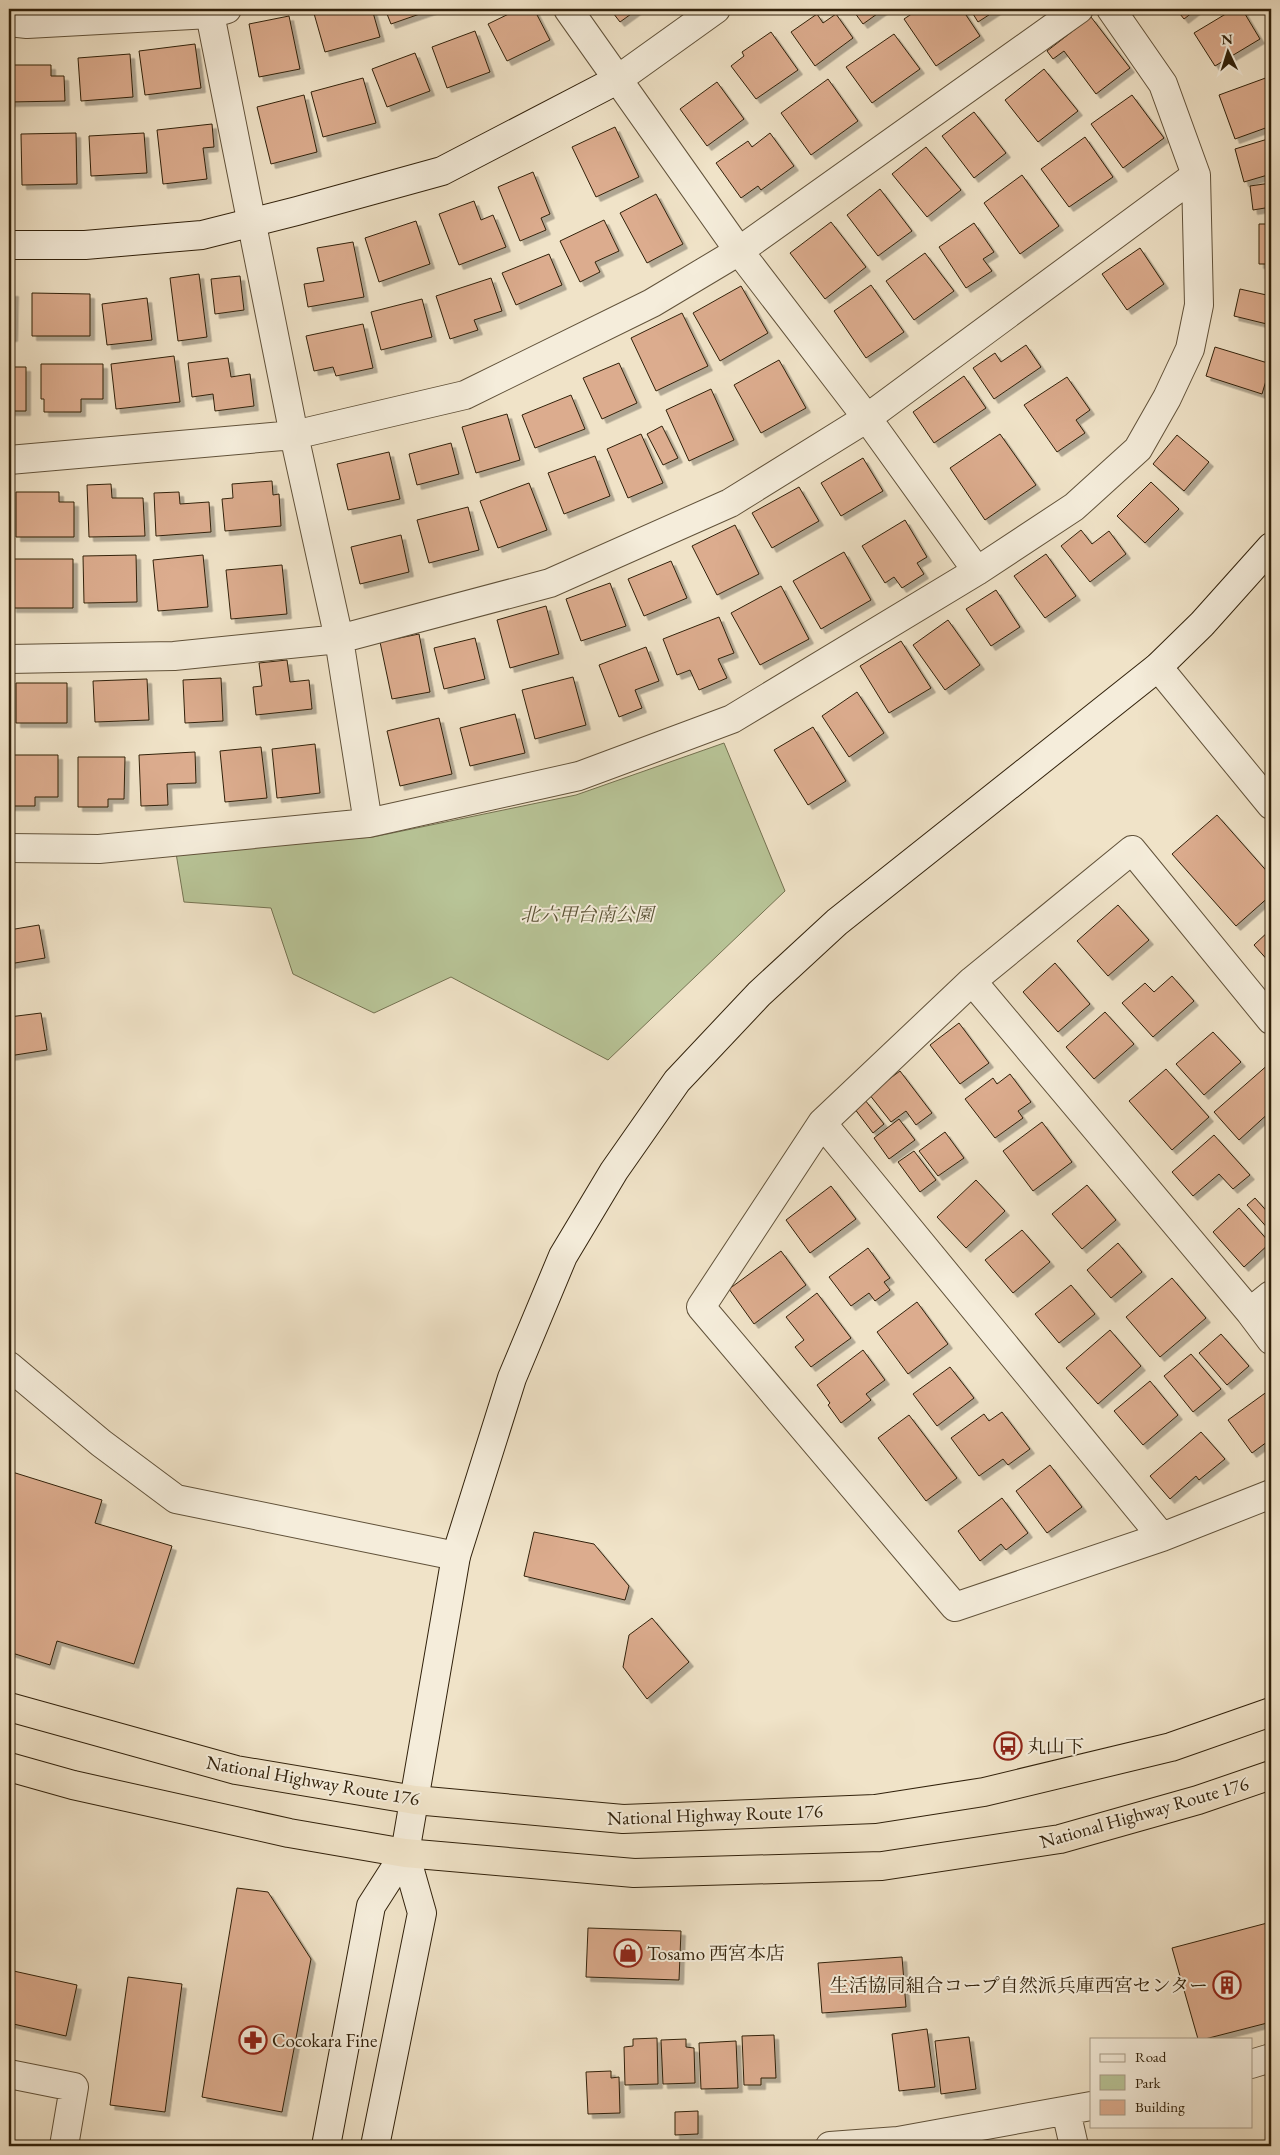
<svg xmlns="http://www.w3.org/2000/svg" width="1280" height="2155" viewBox="0 0 1280 2155" font-family="'EB Garamond','Noto Serif JP',serif">
  <style>
    .green { fill: #b8c497; stroke: #747251 }
    .building { fill: #dcac8e; stroke: #31210b; filter: url(#shadow) }
    .lines { fill: none; stroke-linecap: round; stroke-linejoin: round }
    .street-casing { stroke: #61523a; stroke-width: 30 }
    .secondary-casing { stroke: #31210b; stroke-width: 30 }
    .highway-casing { stroke: #31210b; stroke-width: 30 }
    .street { stroke: #f5eddb; stroke-width: 28 }
    .secondary { stroke: #f5eddb; stroke-width: 28 }
    .highway { stroke: #f0e3c8; stroke-width: 28 }
    .labels { text-anchor: middle; stroke-width: 4; stroke-linejoin: round; paint-order: stroke }
    .park-label { font-size: 19px; font-style: italic; fill: #5a5235; stroke: #f5eddb }
    .poi-label { font-size: 19px; fill: #31210b; stroke: #f5eddb; text-anchor: start }
    .street-label { font-size: 19px; fill: #31210b; stroke: #f5eddb }
  </style>
  <defs>
    <filter id="shadow"><feDropShadow dx="4.5" dy="4.5" stdDeviation="0" flood-color="#0004"/></filter>
  </defs>
  <rect width="100%" height="100%" fill="#f0e3c8"/>
  <filter id="stains"><feTurbulence type="fractalNoise" baseFrequency=".004" numOctaves="4"/><feColorMatrix values="0 0 0 0 .2 0 0 0 0 .09 0 0 0 0 .02 0 0 0 .5 -.17"/></filter>
  <radialGradient id="worn" r=".72"><stop offset=".6" stop-color="#630" stop-opacity="0"/><stop offset="1" stop-color="#630" stop-opacity=".3"/></radialGradient>
  <path class="green" d="M724,743L785,891L608,1060L451,977L374,1013L293,974L271,908L184,902L176,853L373,837L576,795Z"/>
  <path class="building" d="M318,9H372L380,37L325,52L313,10Z
    M385,9H434L391,24Z
    M519,9H534L550,40L507,61L488,24Z
    M610,9H638L620,22Z
    M852,9H884L863,24Z
    M919,9H962L980,36L936,66L904,19Z
    M970,9H998L978,22Z
    M1176,9H1197L1184,19Z
    M1234,9H1242L1260,39L1215,66L1194,33Z
    M817,14L823,23L836,14L853,38L815,66L791,32Z
    M289,16L300,69L259,77L249,24Z
    M1091,17L1130,68L1096,94L1064,51L1053,59L1047,51Z
    M475,31L490,72L447,88L432,47Z
    M771,32L798,70L756,99L731,66L744,56L742,52Z
    M894,34L920,69L872,103L846,67Z
    M195,44L201,88L145,95L139,51Z
    M415,53L430,91L387,107L372,69Z
    M130,54L133,97L81,101L78,58Z
    M9,65H51V76H64L65,101L9,102Z
    M1044,69L1078,111L1038,142L1005,100Z
    M1271,76V126L1235,139L1219,95Z
    M363,78L376,123L323,137L311,92Z
    M828,79L858,121L811,155L781,113Z
    M717,82L744,119L707,146L680,109Z
    M304,95L317,152L271,164L257,107Z
    M1132,95L1164,138L1123,168L1091,124Z
    M974,112L1006,153L974,178L942,136Z
    M212,124L214,147L203,148L207,179L163,184L157,130Z
    M615,127L639,177L596,197L572,147Z
    M76,133L77,184L22,185L21,134Z
    M144,133L147,173L91,176L89,136Z
    M770,133L794,166L761,190L758,186L741,198L716,163L748,141L752,147Z
    M1085,137L1113,177L1069,207L1041,169Z
    M1271,138V174L1244,182L1235,149Z
    M926,147L961,190L927,217L892,174Z
    M533,172L550,214L541,218L546,230L520,241L498,187Z
    M1022,175L1059,226L1020,254L984,203Z
    M1271,183V207L1253,210L1250,186Z
    M880,189L912,231L878,256L847,215Z
    M656,194L683,244L647,263L620,213Z
    M474,201L481,220L493,215L506,247L459,265L439,214Z
    M604,220L619,251L595,262L600,272L580,282L560,241Z
    M416,221L430,264L379,282L365,238Z
    M831,222L866,267L825,299L790,253Z
    M974,223L994,252L983,259L992,271L966,288L939,247Z
    M1259,224H1271V264H1259Z
    M353,242L364,297L308,307L304,284L324,281L317,248Z
    M1140,248L1164,284L1127,310L1102,274Z
    M925,253L954,291L914,320L886,281Z
    M549,254L562,285L516,305L502,273Z
    M199,274L207,337L178,341L170,278Z
    M240,276L244,310L215,314L211,279Z
    M491,278L502,311L474,320L478,330L450,339L436,296Z
    M871,285L904,332L866,358L834,311Z
    M741,286L768,333L720,361L693,313Z
    M1240,289L1271,296V325L1234,316Z
    M9,292H14L13,337H9Z
    M32,293L90,294V336H32Z
    M147,298L152,340L107,345L102,304Z
    M422,299L432,337L381,350L371,312Z
    M682,313L708,366L656,391L631,338Z
    M363,324L373,368L336,376L333,367L314,371L306,336Z
    M1026,345L1041,367L994,399L973,368L995,353L1001,362Z
    M1215,347L1271,364L1262,394L1206,376Z
    M174,356L180,402L116,409L111,364Z
    M228,358L231,377L250,374L254,406L215,411L213,394L192,397L188,363Z
    M779,360L806,408L761,433L734,385Z
    M619,363L637,403L602,419L583,378Z
    M41,364H103V399H81V412H44V399H41Z
    M9,367H26V411H9Z
    M964,376L986,408L934,443L913,412Z
    M1067,377L1090,410L1076,420L1085,433L1057,452L1024,405Z
    M711,389L734,440L689,461L666,410Z
    M571,395L585,429L535,448L522,415Z
    M507,414L520,460L476,473L462,427Z
    M662,426L678,458L663,465L647,434Z
    M641,434L663,483L628,498L607,449Z
    M1000,434L1036,485L985,520L950,468Z
    M1177,435L1209,462L1184,491L1153,464Z
    M451,443L459,474L417,485L409,454Z
    M389,452L400,499L348,510L337,464Z
    M595,456L610,496L564,514L548,473Z
    M863,458L883,491L841,516L821,483Z
    M272,481L273,495L279,494L281,526L225,531L222,499L233,498L232,484Z
    M1151,482L1179,509L1145,543L1117,516Z
    M529,483L547,530L498,548L480,501Z
    M111,484L112,498H143L145,536L89,537L87,485Z
    M799,487L819,521L772,548L752,513Z
    M16,492H59V502H74V537H16Z
    M179,492L180,504L209,502L211,532L156,536L154,493Z
    M468,507L479,550L429,563L417,520Z
    M905,520L927,557L917,563L924,574L902,588L894,577L885,583L862,546Z
    M735,525L759,574L717,595L692,546Z
    M1081,530L1092,544L1109,531L1126,554L1090,582L1061,546Z
    M401,535L409,572L360,584L351,547Z
    M844,552L871,600L821,629L793,581Z
    M1046,554L1076,596L1045,618L1014,576Z
    M136,555L137,602L84,603L83,556Z
    M203,555L208,607L158,611L153,560Z
    M12,559H73V608H12Z
    M671,561L687,598L644,616L628,579Z
    M282,565L287,614L231,619L226,570Z
    M610,583L626,626L581,641L566,599Z
    M781,586L809,639L760,665L731,613Z
    M996,590L1020,627L991,646L966,609Z
    M546,606L559,654L510,668L497,620Z
    M719,617L734,653L718,659L727,678L699,690L690,670L677,675L663,639Z
    M948,620L980,665L945,690L913,645Z
    M419,634L430,692L392,699L380,642Z
    M475,638L485,679L444,689L434,648Z
    M901,641L931,688L889,713L860,666Z
    M646,647L659,681L635,690L642,708L619,717L599,665Z
    M287,660L290,682L309,680L312,709L256,715L253,687L262,686L259,663Z
    M573,677L586,725L535,739L522,690Z
    M221,678L223,721L185,723L183,680Z
    M147,679L149,720L95,722L93,681Z
    M16,683H67V723H16Z
    M857,692L884,733L849,757L822,716Z
    M515,714L525,753L470,766L460,728Z
    M439,718L452,774L400,786L387,731Z
    M813,727L846,781L808,805L774,750Z
    M315,744L320,793L277,798L272,749Z
    M261,747L267,798L225,802L220,751Z
    M195,752L196,783L167,784L168,805L141,806L139,755Z
    M9,755H58V797H35V806H9Z
    M78,757H125L124,799H108V807H78Z
    M1217,815L1271,876V895L1236,926L1172,854Z
    M1118,905L1149,940L1108,976L1077,941Z
    M39,925L45,958L9,964V930Z
    M1271,929V964L1254,945Z
    M1055,963L1090,1004L1058,1032L1023,992Z
    M1172,976L1194,1001L1153,1037L1122,1003L1145,983L1154,992Z
    M1105,1012L1134,1044L1094,1079L1066,1047Z
    M41,1013L47,1050L9,1056V1017Z
    M959,1023L989,1063L960,1084L930,1045Z
    M1213,1032L1241,1062L1204,1095L1176,1064Z
    M1270,1063L1271,1111L1239,1140L1214,1112Z
    M1166,1069L1209,1117L1172,1150L1129,1101Z
    M900,1071L932,1113L916,1125L906,1111L891,1122L869,1094Z
    M1010,1074L1031,1102L1018,1111L1023,1118L995,1138L965,1099L993,1078L997,1084Z
    M865,1100L884,1124L873,1133L854,1108Z
    M899,1119L915,1140L889,1159L874,1138Z
    M1042,1122L1072,1162L1033,1191L1003,1151Z
    M945,1132L964,1158L938,1176L919,1151Z
    M1214,1135L1250,1175L1233,1189L1219,1174L1193,1196L1172,1172Z
    M914,1151L936,1180L920,1192L898,1162Z
    M976,1180L1005,1211L966,1248L937,1217Z
    M1087,1185L1116,1220L1082,1249L1052,1214Z
    M831,1186L856,1219L810,1253L786,1220Z
    M1255,1198L1271,1216V1232L1247,1205Z
    M1239,1208L1270,1243L1244,1267L1213,1232Z
    M1022,1230L1050,1262L1013,1293L985,1260Z
    M1118,1243L1142,1272L1111,1298L1087,1270Z
    M868,1248L890,1278L884,1282L890,1290L875,1301L869,1293L851,1306L829,1277Z
    M781,1251L806,1285L754,1324L729,1289Z
    M1172,1278L1206,1318L1160,1357L1126,1317Z
    M1071,1285L1095,1314L1059,1343L1035,1314Z
    M817,1293L851,1338L811,1367L795,1347L804,1340L786,1317Z
    M917,1302L948,1344L908,1374L877,1332Z
    M1110,1330L1141,1366L1098,1404L1066,1368Z
    M1221,1334L1249,1366L1227,1385L1199,1353Z
    M863,1350L885,1380L866,1394L871,1400L841,1423L828,1405L830,1403L817,1385Z
    M1191,1354L1221,1389L1193,1412L1164,1376Z
    M950,1367L974,1398L937,1426L913,1394Z
    M1150,1381L1178,1415L1143,1445L1114,1411Z
    M1268,1391L1271,1394V1439L1252,1453L1228,1420Z
    M1002,1412L1030,1449L1008,1465L1003,1459L979,1476L951,1438L984,1414L989,1421Z
    M909,1415L957,1478L926,1501L878,1438Z
    M1201,1432L1225,1459L1199,1480L1196,1476L1170,1499L1150,1476Z
    M1050,1465L1082,1507L1047,1533L1016,1491Z
    M9,1471L102,1500L95,1523L172,1546L134,1664L57,1641L50,1665L9,1652Z
    M1002,1498L1028,1533L1006,1550L1001,1544L980,1561L958,1531Z
    M534,1532L594,1544L629,1586L625,1600L524,1576Z
    M652,1618L689,1662L647,1699L623,1667L629,1635Z
    M237,1888L268,1892L311,1959L282,2112L202,2097Z
    M1271,1922V2022L1205,2039H1198L1172,1948Z
    M588,1928L681,1931L679,1980L586,1977Z
    M902,1957L906,2007L822,2013L818,1963Z
    M9,1970L77,1985L66,2036L9,2023Z
    M128,1977L182,1984L165,2112L110,2105Z
    M927,2029L935,2087L899,2091L892,2034Z
    M774,2035L776,2078H761V2085H744L742,2036Z
    M969,2037L976,2089L941,2094L935,2041Z
    M657,2038L658,2084L625,2085L624,2047L633,2046V2039Z
    M686,2039V2047L694,2048L695,2083L663,2084L661,2040Z
    M736,2041L738,2088L701,2089L699,2043Z
    M611,2071V2078L619,2077L620,2113L588,2114L586,2072Z
    M698,2111V2134L675,2135V2112Z"/>
  <g class="lines">
    <g class="street-casing">
      <path id="street" d="M568,9L739,251L867,418L977,571
        M210,14L294,435L339,639L368,823
        M9,22L27,24L210,14L227,9
        M617,80L716,9
        M9,460L294,435L465,395L652,303L739,251L1079,9
        M9,659L174,656L339,639L550,583L730,503L867,418L1196,175
        M1158,667L1271,805
        M9,848L99,849L368,823L579,776L732,719L977,571L1074,507L1138,449L1167,398L1190,349L1199,305L1196,175L1163,84L1111,9
        M972,981L1250,1312L1271,1340
        M1271,1020L1132,850L972,981L822,1123L701,1307L955,1607L1162,1537L1271,1494
        M822,1123L1162,1537
        M1250,1312L1271,1295
        M9,1366L101,1443L176,1499L456,1556
        M1251,2064L1271,2058
        M9,2074L74,2087L64,2146
        M1066,2111L1074,2146
        M830,2146L898,2141L1091,2106"/>
    </g>
    <g class="secondary-casing">
      <path id="secondary" d="M9,245H85L202,235L297,211L442,171L617,80
        M326,2146L371,1906L405,1853L456,1556L512,1378L563,1256L614,1171L677,1081L759,994L837,922L1158,667L1202,624L1271,547
        M375,2146L422,1913L405,1853"/>
    </g>
    <g class="highway-casing">
      <path id="highway" d="M9,1707L236,1770L415,1800L623,1819L875,1809L984,1792L1171,1747L1271,1712
        M9,1767L73,1785L289,1833L405,1853L634,1873L882,1866L1060,1839L1198,1800L1271,1775"/>
    </g>
    <use href="#street" class="street"/>
    <use href="#secondary" class="secondary"/>
    <use href="#highway" class="highway"/>
  </g>
  <defs>
    <g id="bus-ring" transform="scale(1.4375)"><circle r="9.5" fill="#f5eddb" stroke="#8f2418" stroke-width="1.5"/><path d="M-5-6H5V4H4V6H2V4H-2V6H-4V4H-5ZM-3.5-4V0h7V-4ZM-3.5 1.2v1.5H-2V1.2ZM2 1.2v1.5H3.5V1.2Z" fill="#8f2418"/></g>
    <g id="shop-ring" transform="scale(1.4375)"><circle r="9.5" fill="#f5eddb" stroke="#8f2418" stroke-width="1.5"/><path d="M-5-2.5h2.3a2.7 3.5 0 0 1 5.4 0H5L5.5 6h-11ZM-1.5-2.5h3a1.5 2.3 0 0 0-3 0Z" fill="#8f2418"/></g>
    <g id="building-ring" transform="scale(1.4375)"><circle r="9.5" fill="#f5eddb" stroke="#8f2418" stroke-width="1.5"/><path d="M-4-6H4V6H1V3H-1V6H-4ZM-2.5-4.3h1.7v1.8h-1.7ZM.8-4.3h1.7v1.8H.8ZM-2.5-1h1.7V.8h-1.7ZM.8-1h1.7V.8H.8Z" fill="#8f2418"/></g>
    <g id="pharmacy-ring" transform="scale(1.4375)"><circle r="9.5" fill="#f5eddb" stroke="#8f2418" stroke-width="1.5"/><path d="M-2-6h4v4h4v4h-4v4h-4v-4h-4v-4h4Z" fill="#8f2418"/></g>
  </defs>
  <g fill-rule="evenodd">
    <use href="#bus-ring" x="1008" y="1746"/>
    <use href="#shop-ring" x="628" y="1953"/>
    <use href="#building-ring" x="1227" y="1985"/>
    <use href="#pharmacy-ring" x="253" y="2040"/>
  </g>
  <g class="labels">
    <g class="park-label">
      <text x="587" y="921">北六甲台南公園</text>
    </g>
    <g class="poi-label">
      <text x="1027" y="1753">丸山下</text>
      <text x="647" y="1960">Tosamo 西宮本店</text>
      <text x="1208" y="1992" text-anchor="end">生活協同組合コープ自然派兵庫西宮センター</text>
      <text x="272" y="2047">Cocokara Fine</text>
    </g>
    <g class="street-label">
      <text transform="translate(313 1780) rotate(10)" y="7">National Highway Route 176</text>
      <text transform="translate(1144 1812) rotate(-16)" y="7">National Highway Route 176</text>
      <text transform="translate(715 1814) rotate(-2)" y="7">National Highway Route 176</text>
    </g>
  </g>
  <rect width="1280" height="2155" fill="none" stroke="#f0e3c8" stroke-width="30"/>
  <rect x="10" y="10" width="1260" height="2135" fill="none" stroke="#31210b" stroke-width="2.5"/>
  <rect x="15" y="15" width="1250" height="2125" fill="none" stroke="#31210b"/>
  <rect x="1090" y="2038" width="162" height="90" fill="#f5eddb" stroke="#a79b88"/>
  <rect x="1100" y="2054" width="25" height="8" fill="#f5eddb" stroke="#a79b88"/>
  <text x="1135" y="2062" font-size="15" fill="#31210b">Road</text>
  <rect x="1100" y="2075" width="25" height="15" fill="#b8c497" stroke="#a79b88"/>
  <text x="1135" y="2088" font-size="15" fill="#31210b">Park</text>
  <rect x="1100" y="2100" width="25" height="15" fill="#dcac8e" stroke="#a79b88"/>
  <text x="1135" y="2112" font-size="15" fill="#31210b">Building</text>
  <g transform="translate(1228 52) rotate(356)" stroke="#f5eddb" stroke-width="4" paint-order="stroke">
  <path d="M0-4L9 19L0 12L-9 19Z" fill="#31210b"/>
  <text y="-8" font-size="14" font-weight="bold" text-anchor="middle" fill="#31210b">N</text>
  </g>
  <rect width="100%" height="100%" filter="url(#stains)"/>
  <rect width="100%" height="100%" fill="url(#worn)"/>
</svg>
